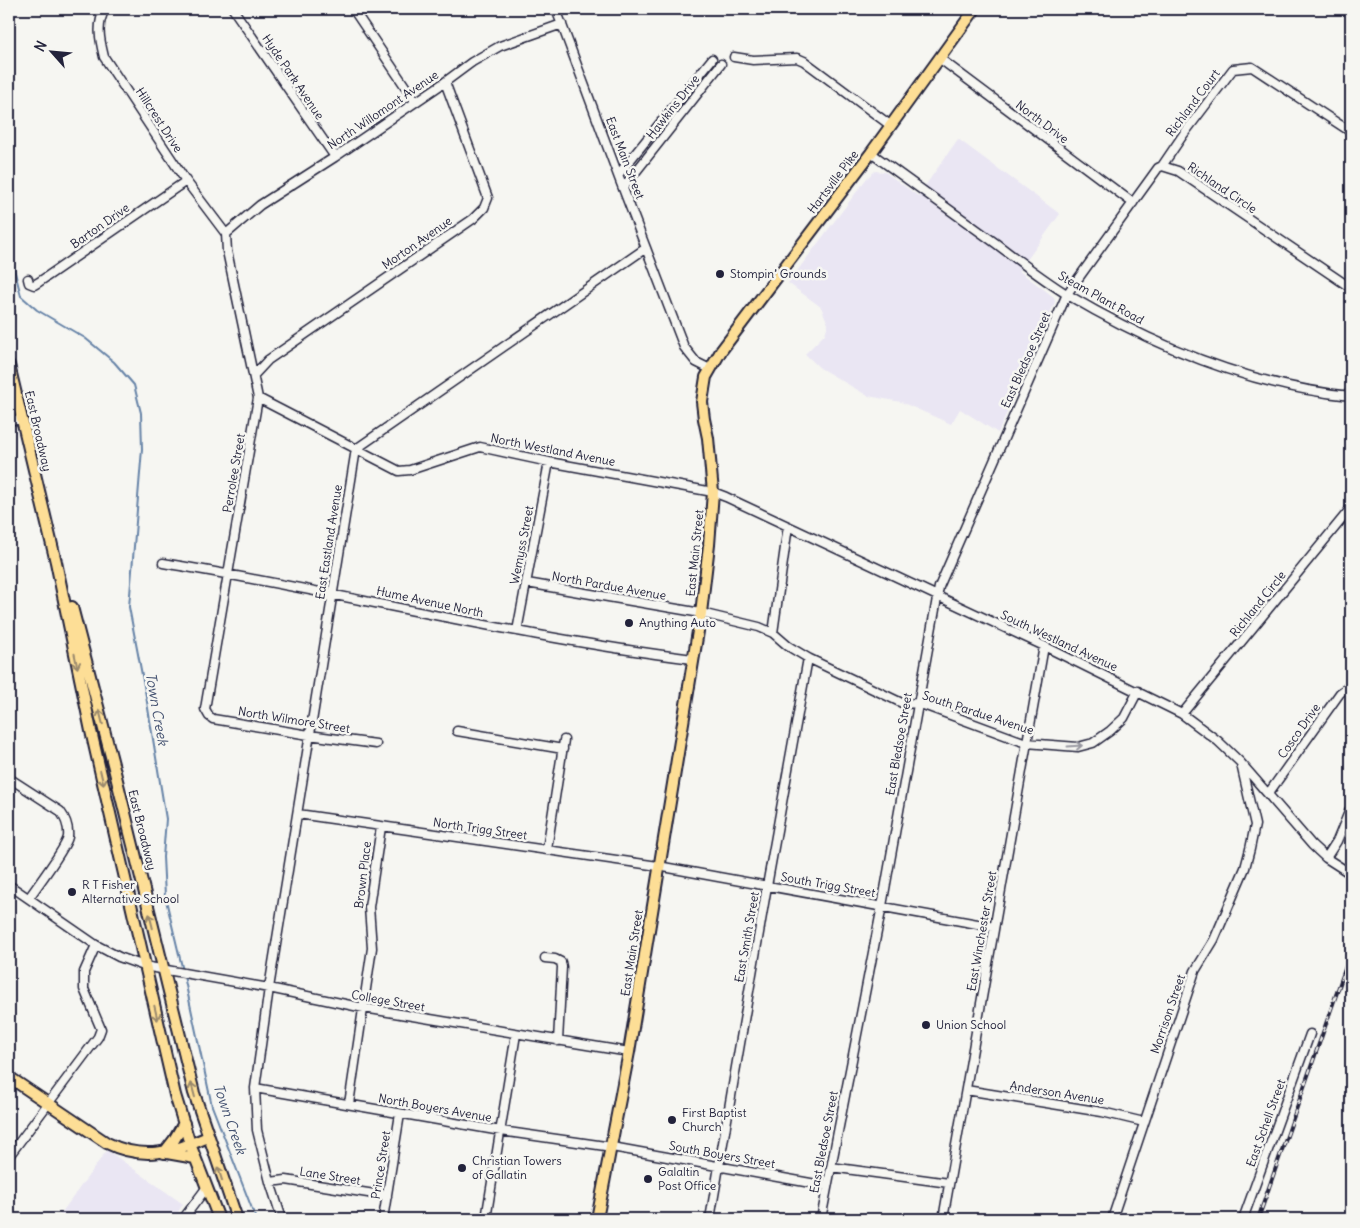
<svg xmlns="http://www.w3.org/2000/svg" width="1360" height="1228" viewBox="0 0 1360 1228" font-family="Delius,sans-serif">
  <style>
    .built { fill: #eae6f3 }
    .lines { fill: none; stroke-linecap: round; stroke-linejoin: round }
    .stream { stroke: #6683a7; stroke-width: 2 }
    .minor-casing { stroke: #22223b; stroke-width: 11 }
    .major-casing { stroke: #22223b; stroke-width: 14 }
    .minor { stroke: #f6f6f2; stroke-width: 8 }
    .major { stroke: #fdde96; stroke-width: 10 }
    .rail-casing { stroke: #22223b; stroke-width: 4 }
    .rail { stroke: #f6f6f2; stroke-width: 2; stroke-dasharray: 5.5; stroke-linecap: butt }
    .oneway { stroke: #9a896d }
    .oneway2 { stroke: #9797a0 }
    .poi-dot { fill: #22223b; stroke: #f6f6f2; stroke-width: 2 }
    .labels { text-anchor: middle; stroke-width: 5; stroke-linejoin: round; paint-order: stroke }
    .street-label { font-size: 12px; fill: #22223b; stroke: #f6f6f2 }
    .poi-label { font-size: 12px; fill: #22223b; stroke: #f6f6f2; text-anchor: start }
    .water-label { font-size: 14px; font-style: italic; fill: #445271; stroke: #f6f6f2 }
  </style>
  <rect width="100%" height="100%" fill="#f6f6f2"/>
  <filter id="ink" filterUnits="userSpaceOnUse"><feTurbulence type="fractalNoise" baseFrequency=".02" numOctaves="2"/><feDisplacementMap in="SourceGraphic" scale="10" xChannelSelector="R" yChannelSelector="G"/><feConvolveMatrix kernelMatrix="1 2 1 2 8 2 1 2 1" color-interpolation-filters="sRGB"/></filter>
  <g filter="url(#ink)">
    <path class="built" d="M958,139L1060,214L1019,271L1054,297L1055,302L998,433L960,409L951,424L901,402L868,396L820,368L805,354L825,334L828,324L821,307L788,283L867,178L875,171L885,172L918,196Z
      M107,1150L183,1204L178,1212L188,1219H57Z"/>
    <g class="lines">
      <path class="stream" d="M9,249L21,296L37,310L85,338L114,362L134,385L141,413L142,449L129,607L146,696L166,819L163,857L165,896L183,971
        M184,976L212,1106L256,1219"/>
      <g class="minor-casing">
        <path id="minor" d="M105,9C96,25 100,40 104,57L186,181L226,234
          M233,9L335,157
          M353,9L415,101
          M556,9L619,178L684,347L696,362L710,369
          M734,57L753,60L797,58L804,61L890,125
          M939,58L1133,203
          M871,153C912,183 953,212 994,242C1018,260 1042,279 1068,295C1154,346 1251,386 1351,396
          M1162,166L1183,135L1233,69L1252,67L1351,132
          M618,175L712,59
          M623,188L721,64
          M226,234L227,251L258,398L205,709L209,716L213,719L309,735L376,744
          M226,234L260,205L335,157L445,82L472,62L500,46L562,24
          M28,279L29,283L34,285L39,282L186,181
          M254,375L268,360L473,219L484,208L488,198L445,82
          M258,398L399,471L410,470L480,447L549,462L713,492L726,497L1044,646L1182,714L1218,741L1241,763L1312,845L1326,858L1351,874
          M9,420H22
          M163,563C340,592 515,637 693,659
          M527,583L701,613L759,627L773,633L788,646L808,658L904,704L918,703L1026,743L1078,747L1093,743L1110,731L1124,718L1138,691
          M517,631L549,462
          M773,633L788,526
          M1182,714L1351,508
          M457,731L563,749
          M9,778L60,811C66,819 69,827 68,837C66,848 37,886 29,898
          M1268,794L1340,693L1351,685
          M298,814L658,866L994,927
          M547,849L564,740
          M1326,858L1337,841L1351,807
          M9,885L96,945L119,957L144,966L269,988L364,1008L629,1052
          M545,958L555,959L561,962L562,967L558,1041
          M255,1088L501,1131L612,1147L827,1186
          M966,1090L1102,1112L1144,1122
          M349,1104L372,948L369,907L381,827
          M9,1156L98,1037L101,1029L84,989V972L96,945
          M831,1167L949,1183
          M270,1182L286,1180L387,1196
          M183,1219L207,1187
          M282,1219L270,1182L257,1130L255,1088L269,988L356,449L646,248
          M383,1219L400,1114
          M486,1219L516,1034
          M710,1219L767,886L808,658
          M821,1219L882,906L939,587L1067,294L1158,168L1162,166L1178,171L1351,288
          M943,1219L1044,646
          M1112,1219L1195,971L1214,940L1245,868L1250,849L1255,825L1241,764
          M1243,1219L1310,1034"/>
      </g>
      <g class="major-casing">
        <path id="major" d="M9,365L56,562L91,731L175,1095L190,1144L219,1219
          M72,607L113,764L194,1093L237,1219
          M9,1077L107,1143C143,1161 174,1152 208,1137
          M164,1153L174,1140L184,1123
          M167,1153L195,1158
          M597,1219L629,1052L701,613L709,545L713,492L708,438L704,419L702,402L706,377L721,351L871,153L975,9"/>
      </g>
      <use href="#minor" class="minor"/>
      <use href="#major" class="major"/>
      <g class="rail-casing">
        <path id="rail" d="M1258,1219L1351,952"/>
      </g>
      <use href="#rail" class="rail"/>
    </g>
    <defs><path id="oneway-shaft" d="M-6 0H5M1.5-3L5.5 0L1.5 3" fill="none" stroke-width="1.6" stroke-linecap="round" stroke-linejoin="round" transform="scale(1.25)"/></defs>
    <g class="oneway">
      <use href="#oneway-shaft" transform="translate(76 661) rotate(78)"/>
      <use href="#oneway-shaft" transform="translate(101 717) rotate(-104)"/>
      <use href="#oneway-shaft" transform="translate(102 778) rotate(77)"/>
      <use href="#oneway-shaft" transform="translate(151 921) rotate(-104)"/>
      <use href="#oneway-shaft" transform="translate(156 1013) rotate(77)"/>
      <use href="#oneway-shaft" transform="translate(193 1090) rotate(-105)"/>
      <use href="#oneway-shaft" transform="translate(220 1174) rotate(-108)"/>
    </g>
    <use class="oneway2" href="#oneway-shaft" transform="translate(1075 746) rotate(-4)"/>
  </g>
  <g class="poi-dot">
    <circle cx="720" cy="274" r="5"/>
    <circle cx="629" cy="623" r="5"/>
    <circle cx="72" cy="892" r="5"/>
    <circle cx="926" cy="1025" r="5"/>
    <circle cx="672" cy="1120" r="5"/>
    <circle cx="462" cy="1168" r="5"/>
    <circle cx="648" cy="1179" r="5"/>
  </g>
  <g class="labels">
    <g class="street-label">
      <text transform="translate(293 77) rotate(56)" y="4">Hyde Park Avenue</text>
      <text transform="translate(1193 103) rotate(-53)" y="4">Richland Court</text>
      <text transform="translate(673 107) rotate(-52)" y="4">Hawkins Drive</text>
      <text transform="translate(383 110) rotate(-34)" y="4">North Willomont Avenue</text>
      <text transform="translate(159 120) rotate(57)" y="4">Hillcrest Drive</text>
      <text transform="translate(1042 122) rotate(37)" y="4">North Drive</text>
      <text transform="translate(625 158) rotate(69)" y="4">East Main Street</text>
      <text transform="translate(833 182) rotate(-53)" y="4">Hartsville Pike</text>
      <text transform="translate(1222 188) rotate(34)" y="4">Richland Circle</text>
      <text transform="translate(100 226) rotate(-35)" y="4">Barton Drive</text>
      <text transform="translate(417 243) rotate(-35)" y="4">Morton Avenue</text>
      <text transform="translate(1101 298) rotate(29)" y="4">Steam Plant Road</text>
      <text transform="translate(1026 360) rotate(-66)" y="4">East Bledsoe Street</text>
      <text transform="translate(38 431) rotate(77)" y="4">East Broadway</text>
      <text transform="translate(553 450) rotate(11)" y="4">North Westland Avenue</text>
      <text transform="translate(234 473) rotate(-80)" y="4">Perrolee Street</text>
      <text transform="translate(329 542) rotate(-81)" y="4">East Eastland Avenue</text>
      <text transform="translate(522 545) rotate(-79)" y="4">Wemyss Street</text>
      <text transform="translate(695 553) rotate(-84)" y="4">East Main Street</text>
      <text transform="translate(609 586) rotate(10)" y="4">North Pardue Avenue</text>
      <text transform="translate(430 602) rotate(12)" y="4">Hume Avenue North</text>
      <text transform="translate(1258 604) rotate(-51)" y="4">Richland Circle</text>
      <text transform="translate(1059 641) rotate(25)" y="4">South Westland Avenue</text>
      <text transform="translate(978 713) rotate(18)" y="4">South Pardue Avenue</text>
      <text transform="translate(294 720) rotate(9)" y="4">North Wilmore Street</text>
      <text transform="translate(1299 731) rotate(-55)" y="4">Cosco Drive</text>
      <text transform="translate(899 744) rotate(-80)" y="4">East Bledsoe Street</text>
      <text transform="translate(480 829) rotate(8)" y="4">North Trigg Street</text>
      <text transform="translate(142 830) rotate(76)" y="4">East Broadway</text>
      <text transform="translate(363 875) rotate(-83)" y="4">Brown Place</text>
      <text transform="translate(828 885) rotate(10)" y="4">South Trigg Street</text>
      <text transform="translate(982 931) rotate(-80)" y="4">East Winchester Street</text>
      <text transform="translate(747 937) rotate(-80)" y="4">East Smith Street</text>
      <text transform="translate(632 953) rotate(-81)" y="4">East Main Street</text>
      <text transform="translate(388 1001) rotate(10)" y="4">College Street</text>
      <text transform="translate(1168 1014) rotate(-71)" y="4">Morrison Street</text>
      <text transform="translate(1057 1093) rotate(9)" y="4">Anderson Avenue</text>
      <text transform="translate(435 1108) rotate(10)" y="4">North Boyers Avenue</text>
      <text transform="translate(1266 1123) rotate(-70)" y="4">East Schell Street</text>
      <text transform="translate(824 1142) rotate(-79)" y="4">East Bledsoe Street</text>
      <text transform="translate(722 1155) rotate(10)" y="4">South Boyers Street</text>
      <text transform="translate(381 1165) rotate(-81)" y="4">Prince Street</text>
      <text transform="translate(330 1176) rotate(9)" y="4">Lane Street</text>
    </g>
    <g class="poi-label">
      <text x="730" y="278">Stompin’ Grounds</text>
      <text x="639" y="627">Anything Auto</text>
      <text x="82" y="889">R T Fisher<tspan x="82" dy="14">Alternative School</tspan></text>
      <text x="936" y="1029">Union School</text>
      <text x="682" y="1117">First Baptist<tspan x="682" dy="14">Church</tspan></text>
      <text x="472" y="1165">Christian Towers<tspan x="472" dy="14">of Gallatin</tspan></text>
      <text x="658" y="1176">Galaltin<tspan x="658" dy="14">Post Office</tspan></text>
    </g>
    <g class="water-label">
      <text transform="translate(157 709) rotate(80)" y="5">Town Creek</text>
      <text transform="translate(230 1119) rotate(71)" y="5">Town Creek</text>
    </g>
  </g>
  <rect width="1360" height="1228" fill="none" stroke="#f6f6f2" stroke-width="30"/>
  <rect x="15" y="15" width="1330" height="1198" fill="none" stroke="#22223b" stroke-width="2" filter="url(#ink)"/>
  <g transform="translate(52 52) rotate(297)" stroke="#f6f6f2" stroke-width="4" paint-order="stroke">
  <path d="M0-4L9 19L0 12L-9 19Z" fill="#22223b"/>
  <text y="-8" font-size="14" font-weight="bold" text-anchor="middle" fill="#22223b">N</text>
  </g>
</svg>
